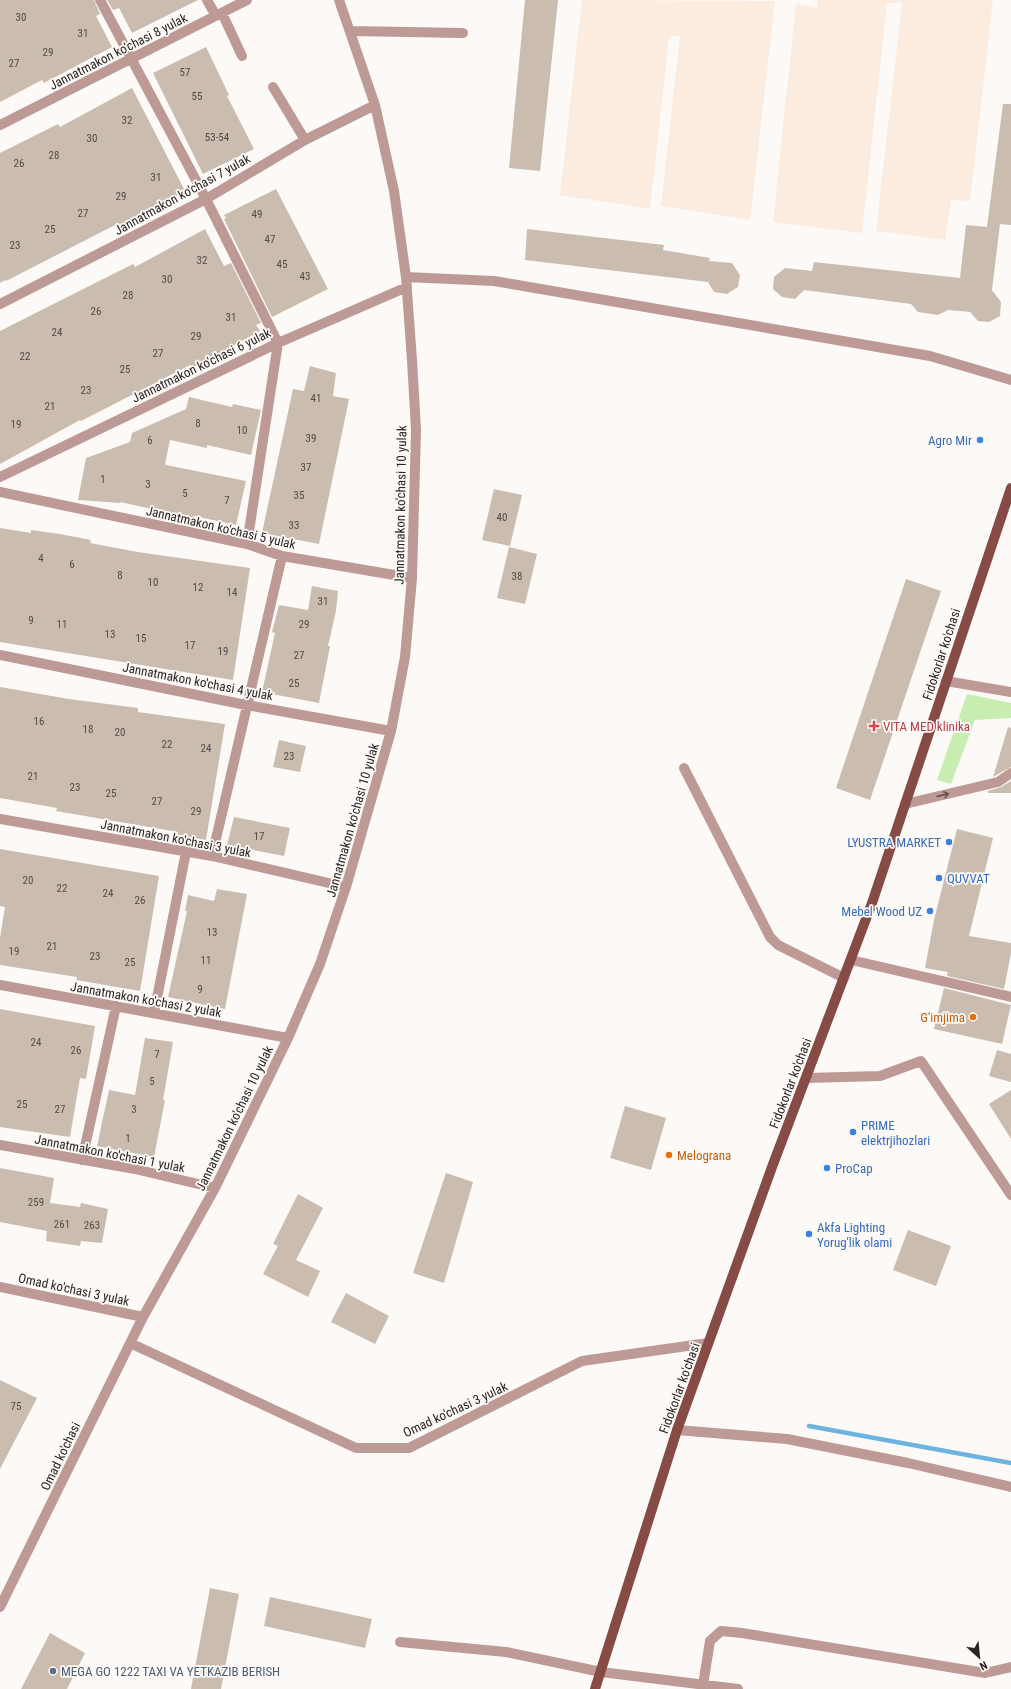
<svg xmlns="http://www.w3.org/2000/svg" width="1011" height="1689" viewBox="0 0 1011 1689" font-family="'Roboto Condensed',sans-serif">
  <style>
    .commercial { fill: #fcece0 }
    .green { fill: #c7eeb0 }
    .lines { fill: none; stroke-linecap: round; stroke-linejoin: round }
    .stream { stroke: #6cb3e0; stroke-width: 4.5 }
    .building { fill: #cbbcb0 }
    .minor { stroke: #be9a96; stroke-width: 10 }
    .major { stroke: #874b46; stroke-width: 10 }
    .oneway { stroke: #665350 }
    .shop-dot { fill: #3f7fe0; stroke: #fcf9f7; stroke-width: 1.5 }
    .health-dot { fill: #e0444e; stroke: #fcf9f7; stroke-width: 1.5 }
    .food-dot { fill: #e8710a; stroke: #fcf9f7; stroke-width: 1.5 }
    .service-dot { fill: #5c6f8a; stroke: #fcf9f7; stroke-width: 1.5 }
    .labels { text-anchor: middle; stroke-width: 3.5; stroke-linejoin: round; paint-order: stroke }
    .number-label { font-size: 11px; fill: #534a45 }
    .street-label { font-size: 13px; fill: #2b2421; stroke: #fcf9f7 }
    .shop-label { font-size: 13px; fill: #366cbe; stroke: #fcf9f7; text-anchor: start }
    .health-label { font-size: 13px; fill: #be3a42; stroke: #fcf9f7; text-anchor: start }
    .food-label { font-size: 13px; fill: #c56008; stroke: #fcf9f7; text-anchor: end }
    .service-label { font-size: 13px; fill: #4e5e75; stroke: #fcf9f7; text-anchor: start }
  </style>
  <rect width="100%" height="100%" fill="#fcf9f7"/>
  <path class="commercial" d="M582,0L775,1L750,220L661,206L680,35L669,37L650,209L560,195Z
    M818,0H993L970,201L951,200L945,240L876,231L902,3H887L862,233L773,222L796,4L817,8Z"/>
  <path class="green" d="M967,694L1011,703V718L975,720L951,784L937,780Z"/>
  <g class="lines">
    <path class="stream" d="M809,1426L1011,1463"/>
  </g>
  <path class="building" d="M0,0H94L100,14L96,16L112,47L44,83L42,80L0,102Z
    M107,0H198L132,33L119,8L113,10Z
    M525,0H558L540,171L509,168Z
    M206,47L229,95L227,96L254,149L203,174L153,73Z
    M132,88L185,191L117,228L115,225L6,281L5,280L0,283V153L58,124L60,127Z
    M1003,104H1011V225L1000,224L992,290L1001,302L1000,316L989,322L978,321L970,312L948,310L938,315L918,312L911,304L804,290L795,299L782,297L773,289L774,277L785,268L812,271L814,262L960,278L966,225L987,227Z
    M276,189L328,289L272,317L224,219L226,218L224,215Z
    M205,229L224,266L231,263L261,323L256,325L260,331L192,368L190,365L81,421L80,420L0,464V331L133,264L135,267Z
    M527,229L664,245L663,250L710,258L709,261L732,263L740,275L738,287L727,294L714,292L708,282L525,260Z
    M310,366L336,373L333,396L349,399L319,544L262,533L293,389L304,391Z
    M189,397L232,407L233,404L261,410L251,455L207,445V448L170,440L165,464L166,465L246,481L236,525L194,516V518L120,502V503L78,500L86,458L130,442L132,433L186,409Z
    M494,489L522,495L510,546L482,540Z
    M0,528L31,533V530L60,534L91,540L90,543L138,552L250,568L233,680L0,642Z
    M509,547L537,554L525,604L497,598Z
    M906,579L941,591L870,800L836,788Z
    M312,586L338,591L336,611L328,646H330L319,703L262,692L275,633L272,632L279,605L308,610Z
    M0,687L69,699L138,708V712L225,724L206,840L178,835V832L56,811L57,808L0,798Z
    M1008,727L1011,728V767L993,777Z
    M279,740L306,746L300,772L273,767Z
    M1011,781V793H988V791L1001,787Z
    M234,817L290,828L284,856L227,845Z
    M957,829L993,838L969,936L1011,943V953L1004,989L947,976L948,972L925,968L934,920Z
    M0,849L159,876L140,991L76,980L77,977L0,965V938L5,907L0,906Z
    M217,889L247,894L225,1009L168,997L187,911H185L188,895L214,901Z
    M944,988L1011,1005L1002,1044L934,1029Z
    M0,1009L95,1026L86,1079L80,1078L70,1137L0,1127Z
    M145,1038L173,1042L163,1100H165L154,1157L97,1146L109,1090L135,1095Z
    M997,1050L1011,1054V1082L989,1076Z
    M1011,1090V1139L989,1104Z
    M625,1106L666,1118L651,1170L610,1158Z
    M0,1168L54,1178L50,1203L80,1207L81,1203L108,1209L102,1243L81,1241L80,1246L46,1241L47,1231L0,1222Z
    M446,1173L473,1182L444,1283L413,1273Z
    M298,1194L323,1208L296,1260L320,1271L308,1297L263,1274L278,1246L273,1244Z
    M908,1230L951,1246L936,1286L893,1270Z
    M346,1293L389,1316L375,1344L331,1322Z
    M0,1380L37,1398L0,1469Z
    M210,1588L239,1594L221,1689H191Z
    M270,1597L372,1619L365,1648L264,1626Z
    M50,1633L85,1653L67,1689H21Z"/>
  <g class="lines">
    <path class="minor" d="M100,0L206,199L278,343L247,544
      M207,0L216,16
      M222,13L242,56
      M350,31L463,33
      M273,87L305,140
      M0,125L247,0
      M406,277L494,281L930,356L1011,380
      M0,304L206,199L305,140L375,105
      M0,477L278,343L407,287
      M0,492L247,544L282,556L412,578
      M0,655L246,705L391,731
      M946,681L1011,692
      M684,768L770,937L778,945L844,978
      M905,804L998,782L1011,773
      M0,819L212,856L346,887
      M212,856L282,556
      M851,960L1011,997
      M0,985L288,1038
      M154,1013L186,852
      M806,1078L880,1076L921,1061L1011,1195
      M0,1145L135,1169L215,1188
      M82,1160L116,1006
      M0,1287L143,1317
      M130,1343L356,1448H409L582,1361L708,1343
      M677,1430L787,1439L908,1463L1011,1487
      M0,1607L143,1317L215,1188L288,1038L320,964L346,887L391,731L405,657L412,578L416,430L412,360L406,277L394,191L375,105L339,0
      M400,1642L506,1652L601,1672L738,1689
      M703,1685L710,1641L721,1631L742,1633L985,1673L1011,1667"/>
    <path class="major" d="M595,1689L677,1430L772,1167L872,903L1011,488"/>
  </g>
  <defs><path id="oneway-shaft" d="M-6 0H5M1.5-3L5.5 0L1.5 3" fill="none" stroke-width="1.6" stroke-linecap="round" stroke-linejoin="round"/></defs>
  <use class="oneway" href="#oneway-shaft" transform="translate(943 795) rotate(-13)"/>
  <g class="shop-dot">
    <circle cx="980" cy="440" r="4"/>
    <circle cx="949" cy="842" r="4"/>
    <circle cx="939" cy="878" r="4"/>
    <circle cx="930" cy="911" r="4"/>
    <circle cx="853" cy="1132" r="4"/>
    <circle cx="827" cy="1168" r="4"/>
    <circle cx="809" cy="1234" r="4"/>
  </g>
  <path class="health-dot" d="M872 720h4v4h4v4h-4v4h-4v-4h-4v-4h4z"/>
  <g class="food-dot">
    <circle cx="973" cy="1017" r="4"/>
    <circle cx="669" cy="1155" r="4"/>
  </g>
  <circle class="service-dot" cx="53" cy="1671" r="4"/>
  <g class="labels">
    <g class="number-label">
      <text x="21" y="21">30</text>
      <text x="83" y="37">31</text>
      <text x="48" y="56">29</text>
      <text x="14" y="67">27</text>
      <text x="185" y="76">57</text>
      <text x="197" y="100">55</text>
      <text x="127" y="124">32</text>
      <text x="217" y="141">53-54</text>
      <text x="92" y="142">30</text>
      <text x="54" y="159">28</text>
      <text x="19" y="167">26</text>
      <text x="156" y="181">31</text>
      <text x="121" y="200">29</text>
      <text x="83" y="217">27</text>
      <text x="257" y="218">49</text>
      <text x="50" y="233">25</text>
      <text x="270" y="243">47</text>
      <text x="15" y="249">23</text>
      <text x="202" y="264">32</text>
      <text x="282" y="268">45</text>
      <text x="305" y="280">43</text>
      <text x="167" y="283">30</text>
      <text x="128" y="299">28</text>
      <text x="96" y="315">26</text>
      <text x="231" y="321">31</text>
      <text x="57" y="336">24</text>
      <text x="196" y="340">29</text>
      <text x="158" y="357">27</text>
      <text x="25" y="360">22</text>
      <text x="125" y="373">25</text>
      <text x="86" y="394">23</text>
      <text x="316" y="402">41</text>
      <text x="50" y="410">21</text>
      <text x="198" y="427">8</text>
      <text x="16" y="428">19</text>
      <text x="242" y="434">10</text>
      <text x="311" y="442">39</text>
      <text x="150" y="444">6</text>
      <text x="306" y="471">37</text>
      <text x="103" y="483">1</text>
      <text x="148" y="488">3</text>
      <text x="185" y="497">5</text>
      <text x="299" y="499">35</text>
      <text x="227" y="504">7</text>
      <text x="502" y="521">40</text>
      <text x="294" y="529">33</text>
      <text x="41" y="562">4</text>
      <text x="72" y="568">6</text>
      <text x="120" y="579">8</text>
      <text x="517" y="580">38</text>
      <text x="153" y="586">10</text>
      <text x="198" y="591">12</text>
      <text x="232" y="596">14</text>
      <text x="323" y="605">31</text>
      <text x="31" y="624">9</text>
      <text x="62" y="628">11</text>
      <text x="304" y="628">29</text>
      <text x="110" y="638">13</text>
      <text x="141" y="642">15</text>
      <text x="190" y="649">17</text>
      <text x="223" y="655">19</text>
      <text x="299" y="659">27</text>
      <text x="294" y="687">25</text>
      <text x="39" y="725">16</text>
      <text x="88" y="733">18</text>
      <text x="120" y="736">20</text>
      <text x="167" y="748">22</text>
      <text x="206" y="752">24</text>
      <text x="289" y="760">23</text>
      <text x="33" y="780">21</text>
      <text x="75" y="791">23</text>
      <text x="111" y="797">25</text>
      <text x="157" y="805">27</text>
      <text x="196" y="815">29</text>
      <text x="259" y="840">17</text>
      <text x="28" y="884">20</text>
      <text x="62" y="892">22</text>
      <text x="108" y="897">24</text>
      <text x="140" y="904">26</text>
      <text x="212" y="936">13</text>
      <text x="52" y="950">21</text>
      <text x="14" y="955">19</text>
      <text x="95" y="960">23</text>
      <text x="206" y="964">11</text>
      <text x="130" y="966">25</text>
      <text x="200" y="993">9</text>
      <text x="36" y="1046">24</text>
      <text x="76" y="1054">26</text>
      <text x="157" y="1058">7</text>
      <text x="152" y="1085">5</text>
      <text x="22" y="1108">25</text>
      <text x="60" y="1113">27</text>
      <text x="134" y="1113">3</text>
      <text x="128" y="1142">1</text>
      <text x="36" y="1206">259</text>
      <text x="62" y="1228">261</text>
      <text x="92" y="1229">263</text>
      <text x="16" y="1410">75</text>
    </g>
    <g class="street-label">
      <text transform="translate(118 51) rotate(-27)" y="5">Jannatmakon ko'chasi 8 yulak</text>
      <text transform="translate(182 194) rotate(-29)" y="5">Jannatmakon ko'chasi 7 yulak</text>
      <text transform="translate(201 365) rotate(-26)" y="5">Jannatmakon ko'chasi 6 yulak</text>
      <text transform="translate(400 505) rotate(-89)" y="5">Jannatmakon ko'chasi 10 yulak</text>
      <text transform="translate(221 527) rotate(13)" y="5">Jannatmakon ko'chasi 5 yulak</text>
      <text transform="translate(941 654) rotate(-72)" y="5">Fidokorlar ko'chasi</text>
      <text transform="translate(198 681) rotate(11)" y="5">Jannatmakon ko'chasi 4 yulak</text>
      <text transform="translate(352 820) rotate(-74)" y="5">Jannatmakon ko'chasi 10 yulak</text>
      <text transform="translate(176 838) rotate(11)" y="5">Jannatmakon ko'chasi 3 yulak</text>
      <text transform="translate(146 999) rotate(10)" y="5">Jannatmakon ko'chasi 2 yulak</text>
      <text transform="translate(790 1083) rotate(-69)" y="5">Fidokorlar ko'chasi</text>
      <text transform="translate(234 1118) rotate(-64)" y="5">Jannatmakon ko'chasi 10 yulak</text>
      <text transform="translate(110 1153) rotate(11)" y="5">Jannatmakon ko'chasi 1 yulak</text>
      <text transform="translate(74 1289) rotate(12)" y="5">Omad ko'chasi 3 yulak</text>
      <text transform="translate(679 1388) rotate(-70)" y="5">Fidokorlar ko'chasi</text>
      <text transform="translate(455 1409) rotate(-25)" y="5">Omad ko'chasi 3 yulak</text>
      <text transform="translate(60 1456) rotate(-64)" y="5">Omad ko'chasi</text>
    </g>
    <g class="shop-label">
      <text x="972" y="445" text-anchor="end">Agro Mir</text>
      <text x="941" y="847" text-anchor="end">LYUSTRA MARKET</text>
      <text x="947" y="883">QUVVAT</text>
      <text x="922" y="916" text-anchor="end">Mebel Wood UZ</text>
      <text x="861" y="1130">PRIME<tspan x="861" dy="15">elektrjihozlari</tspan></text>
      <text x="835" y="1173">ProCap</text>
      <text x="817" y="1232">Akfa Lighting<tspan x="817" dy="15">Yorug'lik olami</tspan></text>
    </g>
    <g class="health-label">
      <text x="883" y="731">VITA MED klinika</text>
    </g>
    <g class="food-label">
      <text x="965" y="1022">G'imjima</text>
      <text x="677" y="1160" text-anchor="start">Melograna</text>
    </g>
    <g class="service-label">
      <text x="61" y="1676">MEGA GO 1222 TAXI VA YETKAZIB BERISH</text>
    </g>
  </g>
  <g transform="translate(979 1657) rotate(153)" stroke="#fcf9f7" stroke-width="3" paint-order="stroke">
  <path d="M0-3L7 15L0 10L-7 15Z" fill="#2b2421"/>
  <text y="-6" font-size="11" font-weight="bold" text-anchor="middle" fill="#2b2421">N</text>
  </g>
</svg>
